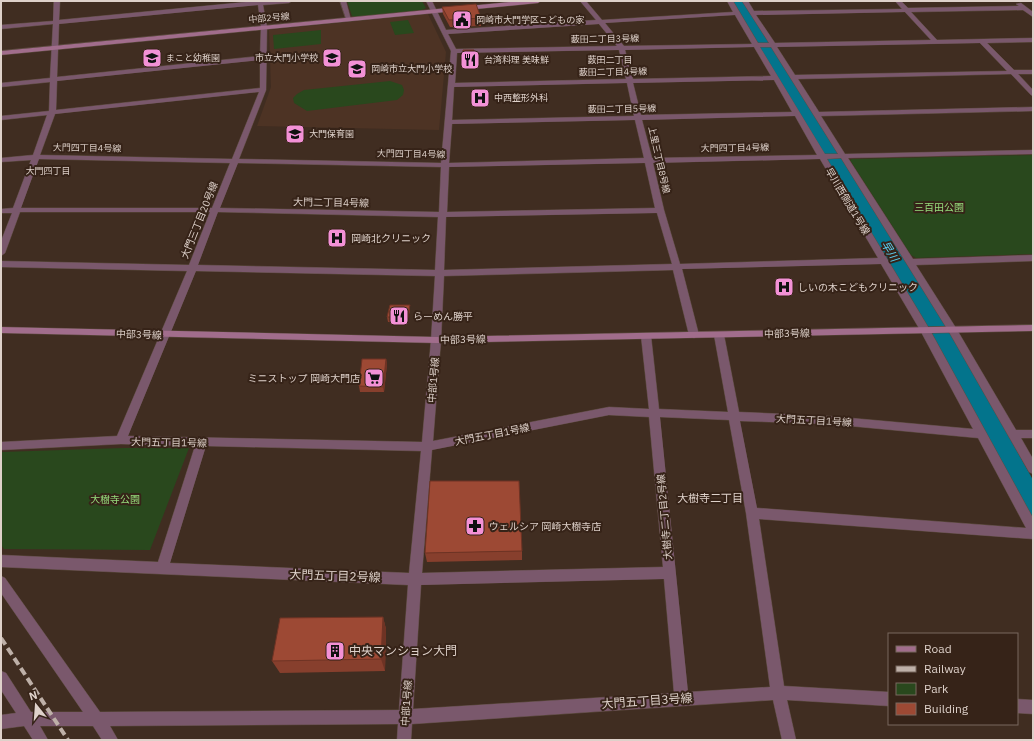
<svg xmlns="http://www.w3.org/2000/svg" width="1034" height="741" viewBox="0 0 1034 741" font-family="'IBM Plex Sans','Noto Sans JP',sans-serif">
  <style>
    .built { fill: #4d3324 }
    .green { fill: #29481d }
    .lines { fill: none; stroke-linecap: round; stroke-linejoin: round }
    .river { fill: #03748c; fill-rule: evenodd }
    .street-casing { stroke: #5c4b3f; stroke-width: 1 }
    .secondary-casing { stroke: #5c4b3f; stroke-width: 1 }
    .street { fill: #7a586c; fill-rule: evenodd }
    .secondary { fill: #a16d8c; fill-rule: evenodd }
    .rail { stroke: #beb0a8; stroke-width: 4; stroke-dasharray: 8 4; stroke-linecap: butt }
    .wall { fill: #873f2d }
    .shaded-wall { fill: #6e3324 }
    .building { fill: #9d4934; stroke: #6e3324 }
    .labels { text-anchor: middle; stroke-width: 4; stroke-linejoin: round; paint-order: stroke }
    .far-street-label { font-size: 9px; fill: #ded1ca; stroke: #362318 }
    .far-poi-label { font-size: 9px; fill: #ded1ca; stroke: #362318; text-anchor: start }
    .far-neighbourhood-label { font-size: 9px; fill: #ded1ca; stroke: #362318 }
    .street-label { font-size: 10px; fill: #ded1ca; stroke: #362318 }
    .park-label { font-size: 10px; fill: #97de7d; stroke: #362318 }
    .poi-label { font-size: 10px; fill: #ded1ca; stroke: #362318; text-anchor: start }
    .water-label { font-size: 11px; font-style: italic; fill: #5ad3f5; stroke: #362318 }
    .neighbourhood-label { font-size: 11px; fill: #ded1ca; stroke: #362318 }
    .near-street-label { font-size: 12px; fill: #ded1ca; stroke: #362318 }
    .near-poi-label { font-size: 12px; fill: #ded1ca; stroke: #362318; text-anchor: start }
  </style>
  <rect width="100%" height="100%" fill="#402d21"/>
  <path class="built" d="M428,14L446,52L439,130L257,126L271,87L269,30Z"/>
  <path class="green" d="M347,1H422L426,8L422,10L355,17L352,16Z
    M408,20L414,33L395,35L390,22Z
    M321,30V44L274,49L273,35Z
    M390,81L402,85L404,90L403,95L397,100L307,111L294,103L293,98L297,94L304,90Z
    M1033,155V254L916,258L911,255L850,160L852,159Z
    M124,448H189L150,550L4,549L1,545V452Z"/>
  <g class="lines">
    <path class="river" d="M731,1H745L956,340L1033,480V518L1023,515L933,341Z"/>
    <g class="street-casing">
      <path id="street" d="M54,1H60L59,20L257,1H292L289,3L263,5L267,27L266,90L239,159L441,163L451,51L426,1H432L446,30L596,20L580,1H586L602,20L733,12L727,1H733L758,43H769L742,1H748L754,11L902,9L895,1H901L908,8L1019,6L1016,4L1021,3L1033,12V17L1023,10L911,12L937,40L1033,38V42L987,43L1014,70H1033V74H1018L1033,90V96L1031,95L1011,74L798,79L819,112L1033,107V111L821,116L845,154L1033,150V154L848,158L913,259L1033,255V261L916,265L956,328L1016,430H1033V438H1021L1033,459V474L1029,472L949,332L841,158L827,159L930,330L1033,518V539L759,519L784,686L889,692V706L787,700L796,740H782L773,700L412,724L411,740H397L398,724L110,726L118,740H102L93,726H40L48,740H33L24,726L1,729V715L16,713L1,690V671L6,673L31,712H83L1,593V576L5,578L100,712L399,710L408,585L1,567V555L158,562L195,446L121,444L1,450V442L117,436L187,271L1,267V261L189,265L210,212H20L5,253L1,256V241L12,213H1V209L13,208L31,160L1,162V158L33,155L47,115L1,120V116L49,111L50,82L1,87V83L50,78L53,24L1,29V25L53,21ZM258,5L261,27L260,56L57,77L59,24ZM905,12L931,40L775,43L756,15ZM735,15L752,44L624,46L605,23ZM599,24L617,46L456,49L448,34ZM980,43L1007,71L795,75L777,47ZM754,47L771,76L633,79L625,50ZM760,47H771L838,154H825ZM619,50L626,79L455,83L457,53ZM260,60V88L56,110L57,81ZM774,80L792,112L641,115L633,83ZM627,83L634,116L452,120L454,87ZM259,92L232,159L40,155L55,114ZM795,116L817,155L652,158L642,120ZM635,120L644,158L449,163L452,124ZM39,159L230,163L212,208H21ZM820,159L878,258L680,264L664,210L653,163ZM238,163L441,167L439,212L220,208ZM645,163L655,208L447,212L449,167ZM218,212L438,217L435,270L198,265ZM657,213L672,264L444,270L446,217ZM881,264L920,330L973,429L828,416L739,412L724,335L719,332L714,335L728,412L659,409L651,336L646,333L641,336L649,409L609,407L433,441L441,340L444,276L673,270L689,335L694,338L699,335L682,269ZM196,271L435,276L431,340L422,442L128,436ZM609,415L649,417L663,567L422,573L432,450ZM660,417L729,420L746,513L770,687L688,692ZM740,421L828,424L978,438L1026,528L757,508ZM206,446L421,451L409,573L170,563ZM664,579L674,693L413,709L421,585Z
        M340,1H346L351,20L346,19Z
        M1017,699L1033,700V714L1017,713Z"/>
    </g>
    <g class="secondary-casing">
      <path id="secondary" d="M521,1H541L538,3L1,55V51Z
        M1033,325V331L436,343L1,333V327L436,337Z"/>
    </g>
    <use href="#street" class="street"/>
    <use href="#secondary" class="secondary"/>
    <path class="rail" d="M1,638L68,740"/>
  </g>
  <path class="wall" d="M442,7L481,18V26L450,27L443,14Z
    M474,50V55L472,66L463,65V60Z
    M410,310L407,323L388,322L387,317Z
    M386,359L387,364L384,392H360L359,386Z
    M522,551V560L427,562L425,553Z
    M383,617L386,629L385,671L280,673L272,661Z"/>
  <path class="shaded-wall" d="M474,50V55L472,66V61Z
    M410,305V310L407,323V317Z
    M386,359L387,364L384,392L383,387Z
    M383,617L386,629L385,671L381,659Z"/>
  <path class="building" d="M476,4L481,18L449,20L442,7Z
    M463,50H474L472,61L463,60Z
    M390,305H410L407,317H387Z
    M362,359H386L383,387L359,386Z
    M430,481H519L522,551L425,553Z
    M383,617L381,659L272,661L280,618Z"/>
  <defs>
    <g id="civic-square" transform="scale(1)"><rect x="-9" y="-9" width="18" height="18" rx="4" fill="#f391d6" stroke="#362318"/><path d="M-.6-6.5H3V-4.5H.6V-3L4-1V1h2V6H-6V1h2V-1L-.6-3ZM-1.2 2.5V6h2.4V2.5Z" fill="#111"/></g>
    <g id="school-square" transform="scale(1)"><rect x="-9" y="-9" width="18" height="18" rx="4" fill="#f391d6" stroke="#362318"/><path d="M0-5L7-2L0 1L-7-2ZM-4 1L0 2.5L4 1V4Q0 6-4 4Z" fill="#111"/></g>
    <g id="restaurant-square" transform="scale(1)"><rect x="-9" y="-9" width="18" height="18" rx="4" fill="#f391d6" stroke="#362318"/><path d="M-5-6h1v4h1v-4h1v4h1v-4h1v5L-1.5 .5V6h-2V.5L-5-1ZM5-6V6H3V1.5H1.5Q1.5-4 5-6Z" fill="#111"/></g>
    <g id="hospital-square" transform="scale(1)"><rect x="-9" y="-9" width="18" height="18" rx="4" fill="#f391d6" stroke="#362318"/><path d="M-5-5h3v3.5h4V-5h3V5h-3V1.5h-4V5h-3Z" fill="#111"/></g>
    <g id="supermarket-square" transform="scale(1)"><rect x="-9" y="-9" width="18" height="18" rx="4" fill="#f391d6" stroke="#362318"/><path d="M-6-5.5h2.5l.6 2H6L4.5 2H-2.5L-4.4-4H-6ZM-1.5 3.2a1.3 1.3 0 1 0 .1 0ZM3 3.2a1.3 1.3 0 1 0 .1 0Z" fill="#111"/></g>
    <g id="pharmacy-square" transform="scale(1)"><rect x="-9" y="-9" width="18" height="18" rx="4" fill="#f391d6" stroke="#362318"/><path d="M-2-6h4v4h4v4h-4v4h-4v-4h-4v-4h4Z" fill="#111"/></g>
    <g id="building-square" transform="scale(1)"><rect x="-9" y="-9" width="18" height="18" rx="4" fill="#f391d6" stroke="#362318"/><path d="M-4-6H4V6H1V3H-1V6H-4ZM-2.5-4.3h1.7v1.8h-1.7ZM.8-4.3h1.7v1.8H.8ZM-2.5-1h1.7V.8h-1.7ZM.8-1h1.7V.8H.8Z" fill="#111"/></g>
  </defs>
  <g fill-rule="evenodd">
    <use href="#civic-square" x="462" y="20"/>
    <use href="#school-square" x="152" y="58"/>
    <use href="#school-square" x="332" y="58"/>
    <use href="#restaurant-square" x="470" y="60"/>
    <use href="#school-square" x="357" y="69"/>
    <use href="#hospital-square" x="480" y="98"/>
    <use href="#school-square" x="295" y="134"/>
    <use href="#hospital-square" x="337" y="238"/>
    <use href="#hospital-square" x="784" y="287"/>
    <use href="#restaurant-square" x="399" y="316"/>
    <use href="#supermarket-square" x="374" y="378"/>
    <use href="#pharmacy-square" x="475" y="526"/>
    <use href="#building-square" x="335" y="651"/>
  </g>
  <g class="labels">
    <g class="far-street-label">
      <text transform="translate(269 18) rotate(-5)" y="3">中部2号線</text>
      <text transform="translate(605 39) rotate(-1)" y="3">藪田二丁目3号線</text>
      <text transform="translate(613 72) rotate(-1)" y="3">藪田二丁目4号線</text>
      <text transform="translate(622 109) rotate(-1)" y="3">藪田二丁目5号線</text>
      <text transform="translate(87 148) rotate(1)" y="3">大門四丁目4号線</text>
      <text transform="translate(735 148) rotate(-1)" y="3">大門四丁目4号線</text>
      <text transform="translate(411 154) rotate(1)" y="3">大門四丁目4号線</text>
      <text transform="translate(659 160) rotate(77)" y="3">上里三丁目8号線</text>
    </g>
    <g class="far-poi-label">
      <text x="476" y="23">岡崎市大門学区こどもの家</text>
      <text x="166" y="61">まこと幼稚園</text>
      <text x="318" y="61" text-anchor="end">市立大門小学校</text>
      <text x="484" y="63">台湾料理 美味鮮</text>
      <text x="371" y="72">岡崎市立大門小学校</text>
      <text x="494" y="101">中西整形外科</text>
      <text x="309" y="137">大門保育園</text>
    </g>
    <g class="far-neighbourhood-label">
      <text x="610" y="63">薮田二丁目</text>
      <text x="48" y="174">大門四丁目</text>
    </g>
    <g class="street-label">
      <text transform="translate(848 201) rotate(59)" y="4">早川西側道1号線</text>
      <text transform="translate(331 202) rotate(1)" y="4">大門二丁目4号線</text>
      <text transform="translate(199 220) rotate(-68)" y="4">大門三丁目20号線</text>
      <text transform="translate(787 333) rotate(-1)" y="4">中部3号線</text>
      <text transform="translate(139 334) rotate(2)" y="4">中部3号線</text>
      <text transform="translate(463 339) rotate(-1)" y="4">中部3号線</text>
      <text transform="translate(433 380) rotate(-85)" y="4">中部1号線</text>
      <text transform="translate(814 420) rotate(3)" y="4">大門五丁目1号線</text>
      <text transform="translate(492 434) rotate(-11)" y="4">大門五丁目1号線</text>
      <text transform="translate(169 442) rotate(1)" y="4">大門五丁目1号線</text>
      <text transform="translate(664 517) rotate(-95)" y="4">大樹寺二丁目2号線</text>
      <text transform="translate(406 703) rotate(-86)" y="4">中部1号線</text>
    </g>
    <g class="park-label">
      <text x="939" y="211">三百田公園</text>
      <text x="115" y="503">大樹寺公園</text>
    </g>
    <g class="poi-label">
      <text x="351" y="242">岡崎北クリニック</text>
      <text x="798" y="291">しいの木こどもクリニック</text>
      <text x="413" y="320">らーめん勝平</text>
      <text x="360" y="382" text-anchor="end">ミニストップ 岡崎大門店</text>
      <text x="489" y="530">ウェルシア 岡崎大樹寺店</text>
    </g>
    <g class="water-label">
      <text transform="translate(890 251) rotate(59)" y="4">早川</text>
    </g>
    <g class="neighbourhood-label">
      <text x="710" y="502">大樹寺二丁目</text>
    </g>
    <g class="near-street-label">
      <text transform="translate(335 576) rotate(2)" y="4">大門五丁目2号線</text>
      <text transform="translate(647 701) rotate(-4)" y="4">大門五丁目3号線</text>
    </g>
    <g class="near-poi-label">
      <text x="349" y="655">中央マンション大門</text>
    </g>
  </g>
  <rect width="1034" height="741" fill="none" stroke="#ded1ca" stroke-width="4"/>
  <rect x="888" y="633" width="130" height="92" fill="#362318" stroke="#79695f"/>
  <rect x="896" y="646" width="20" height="6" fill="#a16d8c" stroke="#79695f"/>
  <text x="924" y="653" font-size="12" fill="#ded1ca">Road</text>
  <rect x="896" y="666" width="20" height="6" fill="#beb0a8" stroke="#79695f"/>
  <text x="924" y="673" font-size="12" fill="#ded1ca">Railway</text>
  <rect x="896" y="683" width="20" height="12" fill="#29481d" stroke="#79695f"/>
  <text x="924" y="693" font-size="12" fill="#ded1ca">Park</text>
  <rect x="896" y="703" width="20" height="12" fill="#9d4934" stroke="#79695f"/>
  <text x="924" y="713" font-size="12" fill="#ded1ca">Building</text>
  <g transform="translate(36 705) rotate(343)" stroke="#362318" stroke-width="3" paint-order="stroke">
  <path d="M0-3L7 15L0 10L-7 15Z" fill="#ded1ca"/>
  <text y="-6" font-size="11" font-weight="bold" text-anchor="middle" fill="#ded1ca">N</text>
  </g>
</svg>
